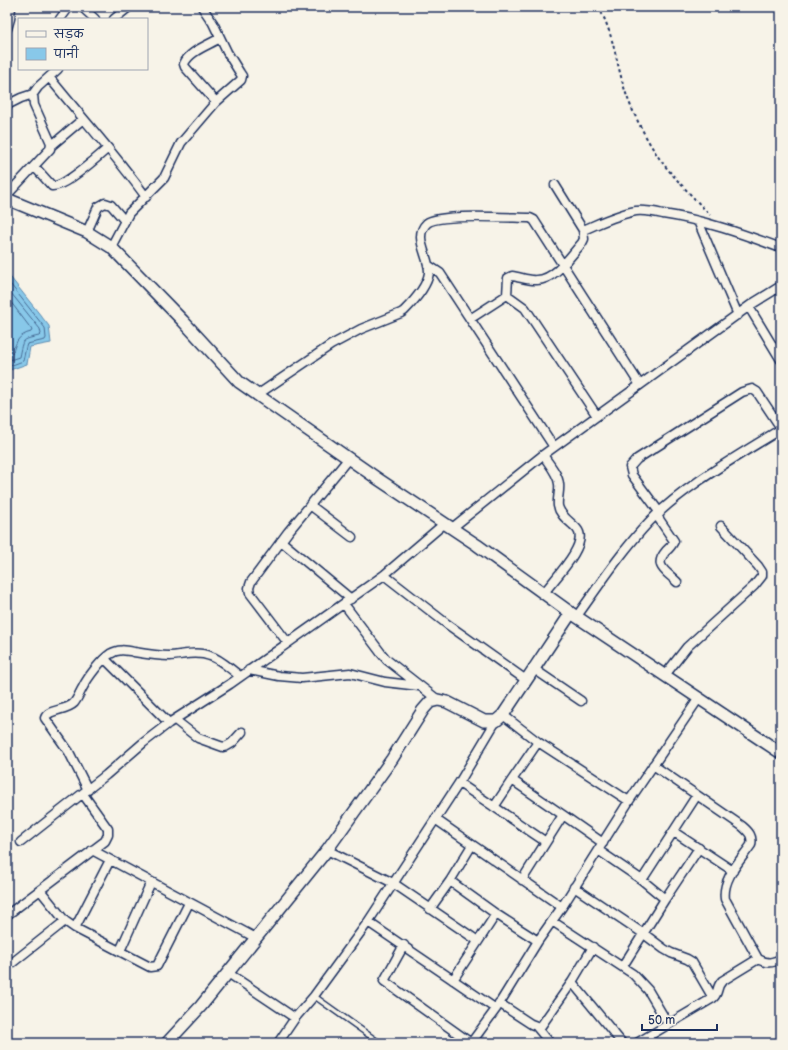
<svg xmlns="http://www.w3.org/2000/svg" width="788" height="1050" viewBox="0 0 788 1050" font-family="'Balsamiq Sans','Playpen Sans Deva',sans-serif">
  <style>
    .water { fill: #88c8e9; stroke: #5c8bb1 }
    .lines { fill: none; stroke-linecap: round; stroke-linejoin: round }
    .shore { stroke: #476c96; stroke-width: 1 }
    .street-tunnel { stroke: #cbcccc; stroke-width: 8; stroke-dasharray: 8 4; stroke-linecap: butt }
    .lane-casing { stroke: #1b2f5e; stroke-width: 7 }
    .street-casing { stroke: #1b2f5e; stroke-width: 11 }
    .secondary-casing { stroke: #1b2f5e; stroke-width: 14 }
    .path { stroke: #1b2f5e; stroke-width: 2; stroke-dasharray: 3 3; stroke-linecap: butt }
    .lane { stroke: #f7f3e8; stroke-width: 4 }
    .street { stroke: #f7f3e8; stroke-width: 8 }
    .secondary { stroke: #f7f3e8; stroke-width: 11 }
  </style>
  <rect width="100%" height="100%" fill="#f7f3e8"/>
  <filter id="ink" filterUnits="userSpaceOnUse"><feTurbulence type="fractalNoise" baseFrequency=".025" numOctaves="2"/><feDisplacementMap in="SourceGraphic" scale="8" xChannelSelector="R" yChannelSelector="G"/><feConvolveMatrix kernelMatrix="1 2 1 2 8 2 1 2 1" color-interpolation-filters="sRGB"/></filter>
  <g filter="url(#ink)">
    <path class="water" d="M7,273L49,326L51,343L30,347L27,364L7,371Z"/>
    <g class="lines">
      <path class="shore" d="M7,280L45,328L46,338L45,340L27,344L26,347L23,361L7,367
        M7,288L40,329L41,334L39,336C21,340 23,339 19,357L7,361
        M7,297L32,330L31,332C19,335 16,341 13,352L7,355"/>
      <path class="street-tunnel" d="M476,1035L488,1043"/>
      <g class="lane-casing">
        <path id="lane" d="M314,996L380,1043"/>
      </g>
      <g class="street-casing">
        <path id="street" d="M82,7L95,19
          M60,19L69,7
          M114,19L129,7
          M7,29L10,19L11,7
          M49,77C81,117 116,155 146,197
          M216,102L185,67L184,64C189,51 209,45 220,38
          M7,105L21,98L33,94
          M51,146L83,119
          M34,166L52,186C63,188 98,157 108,148
          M7,195L50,149L51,143L34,105L33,94L38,87L58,69
          M698,221L738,315
          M583,230C600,223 618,214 636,211C645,210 654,212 663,214C704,220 743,234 781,248
          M87,232L98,207L105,203L111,205L124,220
          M111,247L129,213L164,178L181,143L216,102L241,80L242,76L240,73L227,52L213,23L202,7
          M428,265L440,273L554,447
          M507,295L525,308L597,416
          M749,307L781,360
          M470,319L507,295L508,278L512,276C520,277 529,281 537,280C555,280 571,255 582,243L584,239L583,230L555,185
          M257,395L331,345L361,329L401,313L404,311C414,301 427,287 429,273C430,257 412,237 427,223C439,213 512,218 530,218L534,220L640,385
          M543,455C549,464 558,474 559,484C560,491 557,499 558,506C560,516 571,522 577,529C590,544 553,580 544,593
          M310,505L352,537
          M660,513L632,475L630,467L637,459L742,392L752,389L757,392L781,428
          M657,516L674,541C672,545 670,548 666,551C653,566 666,571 677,582
          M452,528L543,455L752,304L781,286
          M281,541L351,599
          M384,575L447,624L526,680
          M344,604L381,653L387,660L438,700
          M577,616C600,584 622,551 649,522C684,486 738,456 781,429
          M288,643L250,593L249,588L251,582L288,532L349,458
          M105,659L169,723
          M534,669L581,701
          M249,670L279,676L302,678L350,673L385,682L419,686
          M665,675L687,647L754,586L762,576V572L758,566L721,526
          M503,715L538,742L629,801
          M175,720L198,738L223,747L227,746L232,743L242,732
          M496,721L459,783L368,922L496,1009L538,941L562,907L629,801L699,698
          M653,765L742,826C749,832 753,836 751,845C740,861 722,879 725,899L758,959C767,964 772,963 781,959
          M459,783L546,842
          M88,790L69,752L45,718C48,709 66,711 74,703C78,698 80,692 83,687C88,677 101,660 110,654C118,649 125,650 134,652C146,654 158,656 170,656C183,655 198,651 210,656C221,659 231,670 240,676
          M494,807L512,780
          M563,815L603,843
          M435,819L562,907
          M674,832L733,871
          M21,842L106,775L143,743L169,723L230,684L384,575L445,523
          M92,850L256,938
          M327,850L393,883L478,941
          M598,850L642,880L665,899
          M522,880L563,815L512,780L538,742
          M642,880L697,795
          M450,881L496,914
          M574,887L644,934L664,949L671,953L687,959L692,962L713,998
          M40,890L65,921L75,928L150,967L157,966L159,962L189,903
          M430,909L450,881L472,845
          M7,915L105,841L108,835V829L83,794
          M552,921L633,974L648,990L668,1024
          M75,928L110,860
          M404,945L384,981L471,1043L496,1009
          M120,951L151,882
          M623,966L665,899L699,848
          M7,967L65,921
          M228,973L295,1018
          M453,980L496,914L538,941
          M572,982L622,1043
          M499,1003L531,1024L539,1027L541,1026L572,982L593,947
          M536,1026L550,1043
          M278,1043L295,1018L314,996L368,922
          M637,1043L713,998C719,993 716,987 722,981L758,959"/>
      </g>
      <g class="secondary-casing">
        <path id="secondary" d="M7,199L87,232L111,247L183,321L239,382L378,479L477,545L571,613L781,753
          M167,1043L201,1006L327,850L392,759L423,710L430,702L438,700L447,702L484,721H496L503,715L571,613"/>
      </g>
      <path class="path" d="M598,7C614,31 617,71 628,99C635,118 652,150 665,166C679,183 695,199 710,215"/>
      <use href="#lane" class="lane"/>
      <use href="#street" class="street"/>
      <use href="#secondary" class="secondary"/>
    </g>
  </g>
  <rect width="788" height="1050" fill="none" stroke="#f7f3e8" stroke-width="24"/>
  <rect x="12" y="12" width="764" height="1026" fill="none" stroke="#1b2f5e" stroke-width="1.5" filter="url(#ink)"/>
  <rect x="18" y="18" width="130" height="52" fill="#f7f3e8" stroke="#9fa5b1"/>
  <rect x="26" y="31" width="20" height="6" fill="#f7f3e8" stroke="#9fa5b1"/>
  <text x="54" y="38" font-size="12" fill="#1b2f5e">सड़क</text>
  <rect x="26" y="48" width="20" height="12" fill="#88c8e9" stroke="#9fa5b1"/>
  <text x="54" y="58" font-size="12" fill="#1b2f5e">पानी</text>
  <path d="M642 1024v6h75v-6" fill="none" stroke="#1b2f5e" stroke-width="2"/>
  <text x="648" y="1024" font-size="12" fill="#1b2f5e" stroke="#f7f3e8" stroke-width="3" paint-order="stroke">50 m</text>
</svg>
